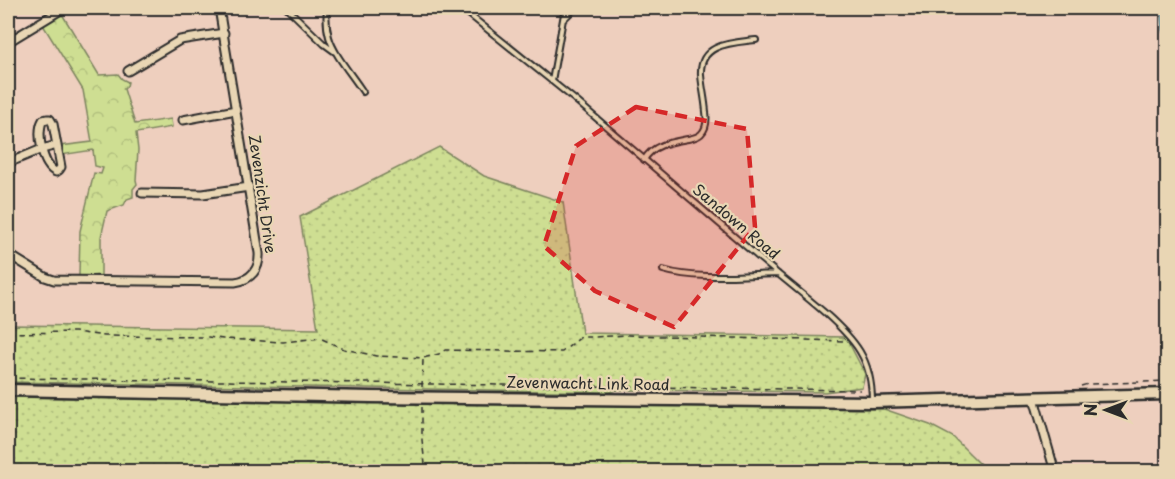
<svg xmlns="http://www.w3.org/2000/svg" width="1175" height="479" viewBox="0 0 1175 479" font-family="'Playpen Sans',sans-serif">
  <style>
    .grass { fill: url(#grass-dots); stroke: #7c845e; stroke-width: 1.5 }
    .forest { fill: url(#forest-crowns); stroke: #7c845e; stroke-width: 1.5 }
    .lines { fill: none; stroke-linecap: round; stroke-linejoin: round }
    .stream { stroke: #64949a; stroke-width: 2 }
    .lane-casing { stroke: #2b2b2b; stroke-width: 8 }
    .street-casing { stroke: #2b2b2b; stroke-width: 11 }
    .secondary-casing { stroke: #2b2b2b; stroke-width: 15 }
    .path { stroke: #2b2b2b; stroke-width: 1.5; stroke-dasharray: 6 4.5; stroke-linecap: butt }
    .lane { stroke: #e9d6b4; stroke-width: 4 }
    .street { stroke: #e9d6b4; stroke-width: 7 }
    .secondary { stroke: #e9d6b4; stroke-width: 10 }
    .marked { fill: #d62828; fill-opacity: 0.2; stroke: #d62828; stroke-width: 4.5; stroke-dasharray: 12 8; stroke-linejoin: round }
    .labels { text-anchor: middle; stroke-width: 4.5; stroke-linejoin: round; paint-order: stroke }
    .street-label { font-size: 15px; fill: #2b2b2b; stroke: #e9d6b4 }
  </style>
  <defs>
    <pattern id="grass-dots" width="8" height="8" patternUnits="userSpaceOnUse" patternTransform="scale(1.5)"><rect width="8" height="8" fill="#cede92"/><path d="M2 2h.1M6 6h.1" fill="none" stroke="#b1bf7e" stroke-width="1.8" stroke-linecap="round"/></pattern>
    <pattern id="forest-crowns" width="20" height="18" patternUnits="userSpaceOnUse" patternTransform="scale(1.5)"><rect width="20" height="18" fill="#cede92"/><path d="M2 6a3 3 0 1 1 6 0M12 15a3 3 0 1 1 6 0" fill="none" stroke="#b1bf7e"/></pattern>
  </defs>
  <rect width="100%" height="100%" fill="#eecfbe"/>
  <filter id="ink" filterUnits="userSpaceOnUse"><feTurbulence type="fractalNoise" baseFrequency=".0167" numOctaves="2"/><feDisplacementMap in="SourceGraphic" scale="12" xChannelSelector="R" yChannelSelector="G"/><feConvolveMatrix kernelMatrix="1 2 1 2 8 2 1 2 1" color-interpolation-filters="sRGB"/></filter>
  <g filter="url(#ink)">
    <path class="grass" d="M439,147L484,176L563,202L582,333L846,337L865,374L862,387L825,392L617,390L610,392L8,382V325L318,329L300,217Z
      M8,397L884,409L930,425L953,437L987,471L8,472Z"/>
    <path class="forest" d="M62,14L99,75L118,74L122,79L128,82L127,86L124,89L135,124L171,119L172,127L136,133L138,150L136,180L137,184L133,189V197L127,199L124,205L107,211L101,237V276H79L80,231L94,173L101,174L103,168L95,166L93,150L61,155L60,146L92,142L83,90L43,25Z"/>
    <g class="lines">
      <path class="stream" d="M1161,8L1167,59L1168,83"/>
      <g class="lane-casing">
        <path id="lane" d="M287,8L324,44L335,52
          M327,8C326,18 326,27 329,37C334,55 353,76 363,92
          M461,8L574,99L778,274C794,287 810,300 825,313C855,340 872,359 872,401
          M696,8H721
          M563,20L575,8
          M552,81L565,8
          M644,160C653,144 672,142 688,139C693,138 698,137 701,134C707,128 707,119 706,112C705,99 702,87 701,75C699,43 732,43 756,40
          M663,270C696,280 742,275 778,274"/>
      </g>
      <g class="street-casing">
        <path id="street" d="M8,42L64,8
          M128,71L180,40L224,33
          M47,119H50L53,124L61,167L59,170L56,172C42,166 36,132 43,120Z
          M183,120L236,110
          M8,163L42,149L57,145
          M142,193L203,194L249,187
          M8,254L45,277L54,280L235,282C251,280 260,269 259,253L219,8
          M1034,398L1055,472"/>
      </g>
      <g class="secondary-casing">
        <path id="secondary" d="M8,390L371,397L872,402L1168,394"/>
      </g>
      <path class="path" d="M8,333L75,332L105,336L208,337L223,339L283,342L320,338L344,349L376,356L423,358L439,354L445,350L562,352L581,337H595L627,335L843,341
        M8,378L860,390
        M1081,386L1088,384L1168,381
        M422,387L423,359
        M422,407V440L426,472"/>
      <use href="#lane" class="lane"/>
      <use href="#street" class="street"/>
      <use href="#secondary" class="secondary"/>
    </g>
  </g>
  <path class="marked" d="M636,107L747,129L755,227L674,327L595,291L544,246L576,146Z"/>
  <g class="labels">
    <g class="street-label">
      <text transform="translate(262 194) rotate(82)" y="5">Zevenzicht Drive</text>
      <text transform="translate(736 222) rotate(40)" y="5">Sandown Road</text>
      <text transform="translate(588 384) rotate(1)" y="5">Zevenwacht Link Road</text>
    </g>
  </g>
  <rect width="1175" height="479" fill="none" stroke="#e9d6b4" stroke-width="30"/>
  <rect x="15" y="15" width="1145" height="449" fill="none" stroke="#2b2b2b" stroke-width="2" filter="url(#ink)"/>
  <g transform="translate(1106 410) rotate(270)" stroke="#e9d6b4" stroke-width="4.5" paint-order="stroke">
  <path d="M0-4.5L10 22L0 15L-10 22Z" fill="#2b2b2b"/>
  <text y="-9" font-size="16" font-weight="bold" text-anchor="middle" fill="#2b2b2b">N</text>
  </g>
</svg>
